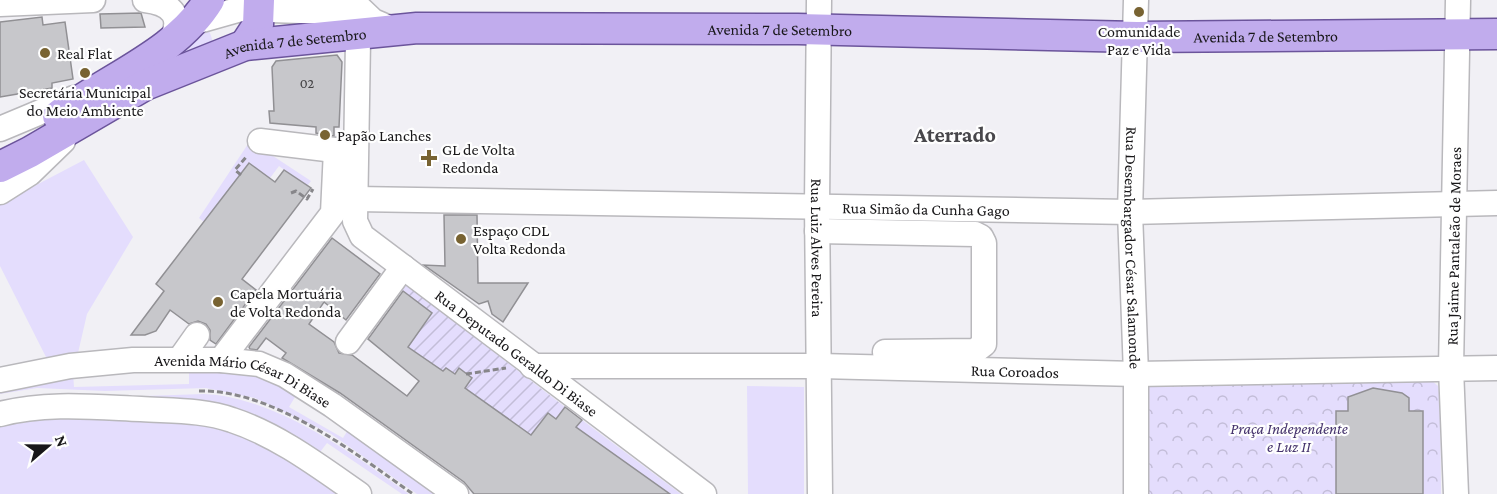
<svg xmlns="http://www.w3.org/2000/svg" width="1497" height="494" viewBox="0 0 1497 494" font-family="'Crimson Pro',serif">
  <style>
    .grass { fill: #e4ddfd }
    .park { fill: url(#park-crowns) }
    .garden { fill: url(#garden-furrows) }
    .building { fill: #c7c7cb; stroke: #919094; stroke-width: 1.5 }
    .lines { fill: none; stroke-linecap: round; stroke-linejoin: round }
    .minor-casing { stroke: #b9b8bc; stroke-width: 27 }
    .major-casing { stroke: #6b549b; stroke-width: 33 }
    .path { stroke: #87868a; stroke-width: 3; stroke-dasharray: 6 3; stroke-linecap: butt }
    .minor { stroke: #fff; stroke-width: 24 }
    .major { stroke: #c1aced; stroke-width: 30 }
    .poi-dot { fill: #786332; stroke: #fefefe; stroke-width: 2 }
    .labels { text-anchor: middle; stroke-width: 4.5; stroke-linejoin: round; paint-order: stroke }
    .number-label { font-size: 14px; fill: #444346 }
    .street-label { font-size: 16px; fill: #181719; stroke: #fefefe }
    .poi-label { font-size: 16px; fill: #181719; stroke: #fefefe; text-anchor: start }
    .park-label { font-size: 16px; font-style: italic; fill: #45336d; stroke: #fefefe }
    .district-label { font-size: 22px; font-weight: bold; fill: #48474b; stroke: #fefefe }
  </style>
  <defs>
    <pattern id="park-crowns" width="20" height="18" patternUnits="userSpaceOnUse" patternTransform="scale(1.5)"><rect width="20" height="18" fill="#e4ddfd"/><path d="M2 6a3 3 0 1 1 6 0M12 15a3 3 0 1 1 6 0" fill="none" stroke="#c3bdd8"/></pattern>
    <pattern id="garden-furrows" width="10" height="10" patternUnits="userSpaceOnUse" patternTransform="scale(1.5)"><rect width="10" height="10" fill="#e4ddfd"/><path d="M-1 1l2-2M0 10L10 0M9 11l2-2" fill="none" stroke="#c3bdd8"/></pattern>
  </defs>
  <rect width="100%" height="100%" fill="#f1f0f5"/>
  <path class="grass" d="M207,24L214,45L176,57Z
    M250,141L311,181L307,186L279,166L270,178L204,222L199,218Z
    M84,160L133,237L87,314L78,353L47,359L0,266V204Z
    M189,366L254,370L298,392L289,407L343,438L351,425L443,494H417L331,434L255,398L206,388L105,391L37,388L0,394V387L73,373L74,387L189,384Z
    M747,386L804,387V494H748Z
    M204,394C275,397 353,454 409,494H402L327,443L317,456L266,424L0,407V402L40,395L114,397Z
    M93,418L201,425L255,439L344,494H0V426L48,419Z
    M582,420L681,494H670L576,427Z"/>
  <path class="park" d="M1431,380L1438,386L1440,397L1441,494H1138L1140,384Z"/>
  <path class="garden" d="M403,282L565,407L539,441L465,388L472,378L459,369L452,378V372L446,368L443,371L408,347L431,313L399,288Z"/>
  <path class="building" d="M141,13L145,27L101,28L100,14Z
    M42,17L43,25L65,22L73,79L52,83V88L0,97V22Z
    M337,55L342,62L339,127H334V136L316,133V127L270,123L269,111H274L272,67L276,61Z
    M249,163L275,182L284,170L311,188L242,279L256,290L216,344L210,340V330L206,324L198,321L189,324L170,310L156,331L145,335H131L164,291L156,284Z
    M444,215H477L478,283H528L503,322L492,314L488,301L479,304L424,265L445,266Z
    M332,238L380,274L346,320L324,302L309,324L334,342L339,353L352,355L407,396L419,381L368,339L403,291L432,313L408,347L443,371L446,368L455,374L459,368L472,378L465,388L531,435L548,413L556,419L565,407L582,420L576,427L670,494H474L464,482L340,393L282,358L286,353L266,338L257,350L250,349L249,347Z
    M1373,388L1402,393L1409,398V411H1423V494H1336V411H1348V397Z"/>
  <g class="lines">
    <g class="minor-casing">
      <g id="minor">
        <path d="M145,0C171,3 186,17 169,43"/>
        <path d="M351,0L373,21L394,30"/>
        <path id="s1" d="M819,0L817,205L820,494"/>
        <path id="s2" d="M1136,0L1130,212L1136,374V494"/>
        <path d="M0,4L93,0"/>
        <path id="s3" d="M333,12L352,27L358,40L355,221L362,236L704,494"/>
        <path d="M195,22L241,9L333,12L351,1"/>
        <path d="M0,129L74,98"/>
        <path d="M260,141L351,152"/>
        <path d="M0,192L30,173L63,141"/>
        <path id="s4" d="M356,199L1130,212L1497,203"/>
        <path d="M817,231L975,234L981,237L984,243V344L975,351L885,352"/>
        <path d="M348,342L403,267"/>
        <path d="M180,359L197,335"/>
        <path d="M221,360L333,213L336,150"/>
        <path id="s5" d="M532,366H820L1136,374L1497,368"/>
        <path id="s6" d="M0,380L70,366L133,360H221L259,364L285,375L332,405L456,494"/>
        <path d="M0,414C47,402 94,407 141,409C172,411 204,410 232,420C278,435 320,467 359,494"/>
        <path id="s7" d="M1456,494L1451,368L1458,0"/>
      </g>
    </g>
    <g class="major-casing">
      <g id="major">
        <path d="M245,45L258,25L259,0"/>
        <path d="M58,116C107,78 176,54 209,0"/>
        <path id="s8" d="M0,167L30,152L145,85L245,45L417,28L798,29L1137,37L1497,34"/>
      </g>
    </g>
    <path class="path" d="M241,175L235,170L247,156
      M291,193L296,191L307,199L313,189
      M466,374L506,368
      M199,391C273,389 356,454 413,494"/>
    <use href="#minor" class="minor"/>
    <use href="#major" class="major"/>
  </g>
  <g class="poi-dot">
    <circle cx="1139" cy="12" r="6"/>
    <circle cx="45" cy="53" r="6"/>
    <circle cx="85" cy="73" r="6"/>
    <circle cx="325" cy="135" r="6"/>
    <path d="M426 149h6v6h6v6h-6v6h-6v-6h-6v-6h6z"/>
    <circle cx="461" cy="239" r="6"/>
    <circle cx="218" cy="302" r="6"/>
  </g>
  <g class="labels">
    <g class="number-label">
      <text x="307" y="88">02</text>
    </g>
    <g class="street-label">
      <text dy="6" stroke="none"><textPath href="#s8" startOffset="810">Avenida 7 de Setembro</textPath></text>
      <text dy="6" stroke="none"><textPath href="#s8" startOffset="1296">Avenida 7 de Setembro</textPath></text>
      <text dy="6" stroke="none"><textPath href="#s8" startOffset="324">Avenida 7 de Setembro</textPath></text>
      <text dy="6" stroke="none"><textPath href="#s4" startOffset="570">Rua Simão da Cunha Gago</textPath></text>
      <text dy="6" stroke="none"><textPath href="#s1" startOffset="248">Rua Luiz Alves Pereira</textPath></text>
      <text dy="6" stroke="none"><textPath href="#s2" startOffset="248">Rua Desembargador César Salamonde</textPath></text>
      <text dy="6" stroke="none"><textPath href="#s7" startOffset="248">Rua Jaime Pantaleão de Moraes</textPath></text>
      <text dy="6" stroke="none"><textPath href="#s3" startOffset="430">Rua Deputado Geraldo Di Biase</textPath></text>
      <text dy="6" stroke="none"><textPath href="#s5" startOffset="483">Rua Coroados</textPath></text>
      <text dy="6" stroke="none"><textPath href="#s6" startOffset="249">Avenida Mário César Di Biase</textPath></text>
    </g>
    <g class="poi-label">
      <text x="1139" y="37" text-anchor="middle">Comunidade<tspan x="1139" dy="18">Paz e Vida</tspan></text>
      <text x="57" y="59">Real Flat</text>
      <text x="85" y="98" text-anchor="middle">Secretária Municipal<tspan x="85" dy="18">do Meio Ambiente</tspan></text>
      <text x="337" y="141">Papão Lanches</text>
      <text x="442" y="155">GL de Volta<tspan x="442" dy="18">Redonda</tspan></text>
      <text x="473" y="236">Espaço CDL<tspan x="473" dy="18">Volta Redonda</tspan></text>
      <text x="230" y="299">Capela Mortuária<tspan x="230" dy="18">de Volta Redonda</tspan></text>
    </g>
    <g class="park-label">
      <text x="1289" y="434">Praça Independente<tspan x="1289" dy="18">e Luz II</tspan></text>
    </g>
    <g class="district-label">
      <text x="955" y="142">Aterrado</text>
    </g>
  </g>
  <g transform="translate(48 446) rotate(70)" stroke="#fefefe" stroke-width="4.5" paint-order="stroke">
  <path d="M0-4.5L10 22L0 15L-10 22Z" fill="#181719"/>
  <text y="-9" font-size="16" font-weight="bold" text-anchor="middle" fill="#181719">N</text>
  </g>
</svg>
